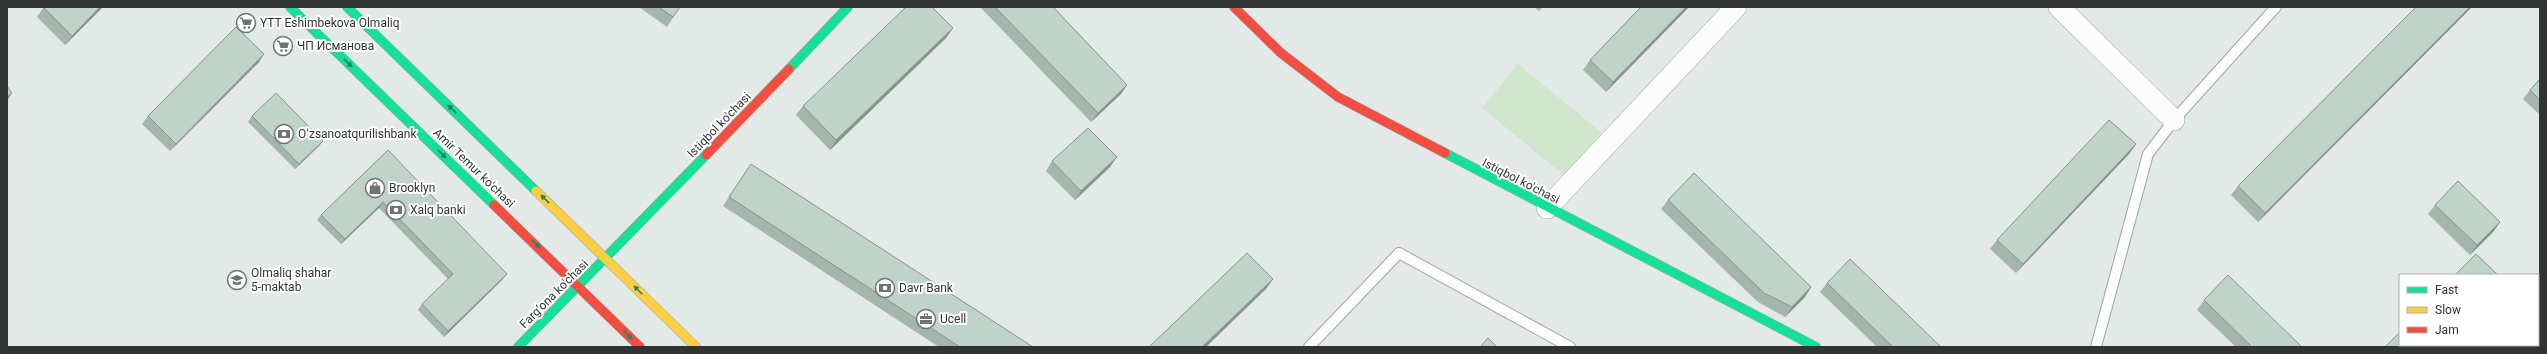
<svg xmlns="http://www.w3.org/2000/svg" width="2547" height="354" viewBox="0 0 2547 354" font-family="Roboto,sans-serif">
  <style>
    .green { fill: #d0e6cc }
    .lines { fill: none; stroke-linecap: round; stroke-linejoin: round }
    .lane-casing { stroke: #a0a5a3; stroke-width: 12 }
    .street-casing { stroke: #a0a5a3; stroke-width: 22 }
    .fast-casing { stroke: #a0a5a3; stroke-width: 10 }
    .slow-casing { stroke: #a0a5a3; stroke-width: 10 }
    .jam-casing { stroke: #a0a5a3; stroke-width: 10 }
    .lane { stroke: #fbfcfb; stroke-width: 10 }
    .street { stroke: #fbfcfb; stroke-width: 21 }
    .fast { stroke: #16e098; stroke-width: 9 }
    .slow { stroke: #ffcf43; stroke-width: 9 }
    .jam { stroke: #f24e42; stroke-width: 9 }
    .wall { fill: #a4b5ac }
    .shaded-wall { fill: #86948c }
    .building { fill: #bfd3c8; stroke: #86948c }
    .oneway { fill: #248261 }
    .labels { text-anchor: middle; stroke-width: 4; stroke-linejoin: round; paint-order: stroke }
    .poi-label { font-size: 12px; fill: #303534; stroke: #fff; text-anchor: start }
    .street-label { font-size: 12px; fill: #303534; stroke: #fff }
  </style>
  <rect width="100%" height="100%" fill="#e2e9e7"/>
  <path class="green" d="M1518,64L1601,132L1565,176L1482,108Z"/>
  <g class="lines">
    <g class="lane-casing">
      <path id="lane" d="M1309,347L1399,253L1570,347
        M2096,347L2148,154L2174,120L2276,7"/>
    </g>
    <g class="street-casing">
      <path id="street" d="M2059,7L2174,120
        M1547,208L1736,7"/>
    </g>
    <g class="fast-casing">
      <path id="fast" d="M290,7L494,205
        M347,7L536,191
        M789,69L848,7
        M1445,153L1816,347
        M518,347L706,155"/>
    </g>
    <g class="slow-casing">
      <path id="slow" d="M536,191L696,347"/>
    </g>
    <g class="jam-casing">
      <path id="jam" d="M1234,7L1281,53L1338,97L1445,153
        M706,155L789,69
        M494,205L640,347"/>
    </g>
    <use href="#lane" class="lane"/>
    <use href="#street" class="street"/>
    <use href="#fast" class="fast"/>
    <use href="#slow" class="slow"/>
    <use href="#jam" class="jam"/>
  </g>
  <path class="wall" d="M44,7H103L65,45L37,17Z
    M639,7H680L667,27Z
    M980,7H1053L1127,85L1121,94L1091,122Z
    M1534,7H1543L1539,11Z
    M1641,7H1689L1606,92L1583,70L1590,60Z
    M2416,7H2472L2258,222L2231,195L2238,186Z
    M953,28L946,38L830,150L796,115L803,106Z
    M259,62L170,151L142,124L148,116Z
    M2540,79V115L2523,99L2530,90Z
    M252,116L323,141L319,146L295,169L248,122Z
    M2136,144L2129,154L2016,273L1990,249L1997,240Z
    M388,150L503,279L444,337L418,310L422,304L448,279L379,208L341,244L317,220L321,215Z
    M1052,161L1110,167L1075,200L1046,171Z
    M751,164L1033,347H939L723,206Z
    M1668,200L1811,287L1805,297L1785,317L1758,302L1661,209Z
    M2435,205L2494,231L2470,255L2428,214Z
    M1827,283L1941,347H1877L1820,292Z
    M2204,300L2302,347H2236L2197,310Z"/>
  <path class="shaded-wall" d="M100,7H103L65,45L72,36Z
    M1686,7H1689L1606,92L1613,82Z
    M2470,7H2472L2258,222L2265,213Z
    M953,28L946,38L830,150L836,140Z
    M264,54L259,62L170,151L176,144Z
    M1127,85L1121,94L1091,122L1098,113Z
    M12,93L7,101V97Z
    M323,141L319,146L295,169L299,164Z
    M2136,144L2129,154L2016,273L2023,264Z
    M1117,157L1110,167L1075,200L1081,191Z
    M383,202L379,208L341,244L345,239Z
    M2500,222L2494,231L2470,255L2477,245Z
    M507,274L503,279L444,337L448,331Z
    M1273,279L1266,289L1206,347H1202Z
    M1811,287L1805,297L1785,317L1792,307Z"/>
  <path class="building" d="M43,7H100L72,36Z
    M659,7H680L673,17Z
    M906,7H932L953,28L836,140L803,106Z
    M995,7H1053L1127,85L1098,113Z
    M1641,7H1686L1613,82L1590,60Z
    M2416,7H2470L2265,213L2238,186Z
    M236,27L264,54L176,144L148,116Z
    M2540,79V100L2530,90Z
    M7,86L12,93L7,97Z
    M276,93L323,141L299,164L252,116Z
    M2109,120L2136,144L2023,264L1997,240Z
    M1088,128L1117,157L1081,191L1052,161Z
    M388,150L507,274L448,331L422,304L453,274L383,202L345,239L321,215Z
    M751,164L1033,347H960L729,197Z
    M1694,173L1811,287L1792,307L1764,293L1668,200Z
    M2458,181L2500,222L2477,245L2435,205Z
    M1247,253L1273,279L1202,347H1149Z
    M2476,254L2498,275H2455Z
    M1850,259L1941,347H1893L1827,283Z
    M2228,275L2302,347H2252L2204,300Z
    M2400,332V345H2456L2454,347H2385Z
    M1488,338L1497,347H1480Z"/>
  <defs><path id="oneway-solid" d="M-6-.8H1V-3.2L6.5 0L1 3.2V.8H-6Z"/></defs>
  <g class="oneway">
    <use href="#oneway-solid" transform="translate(348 63) rotate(44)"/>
    <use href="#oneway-solid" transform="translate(452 109) rotate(-136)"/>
    <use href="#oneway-solid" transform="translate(442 154) rotate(44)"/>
    <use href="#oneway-solid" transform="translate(545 199) rotate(-136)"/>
    <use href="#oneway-solid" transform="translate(536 244) rotate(44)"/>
    <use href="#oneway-solid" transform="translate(638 290) rotate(-135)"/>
    <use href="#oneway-solid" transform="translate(628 335) rotate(45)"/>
  </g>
  <defs>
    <g id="supermarket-ring" transform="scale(1)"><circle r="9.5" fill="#fff" stroke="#6e7473" stroke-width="1.5"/><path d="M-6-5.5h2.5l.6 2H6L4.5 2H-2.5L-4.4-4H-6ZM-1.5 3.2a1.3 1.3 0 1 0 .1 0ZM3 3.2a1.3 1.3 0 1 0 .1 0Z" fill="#6e7473"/></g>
    <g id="bank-ring" transform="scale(1)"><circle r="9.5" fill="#fff" stroke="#6e7473" stroke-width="1.5"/><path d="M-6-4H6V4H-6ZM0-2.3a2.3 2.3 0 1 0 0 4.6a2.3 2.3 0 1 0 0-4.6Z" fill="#6e7473"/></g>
    <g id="shop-ring" transform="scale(1)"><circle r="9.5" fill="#fff" stroke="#6e7473" stroke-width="1.5"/><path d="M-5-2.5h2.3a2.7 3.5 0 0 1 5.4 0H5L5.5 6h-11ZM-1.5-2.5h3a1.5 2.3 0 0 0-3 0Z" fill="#6e7473"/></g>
    <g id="school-ring" transform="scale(1)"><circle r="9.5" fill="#fff" stroke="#6e7473" stroke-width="1.5"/><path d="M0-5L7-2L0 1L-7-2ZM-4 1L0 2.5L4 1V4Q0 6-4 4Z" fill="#6e7473"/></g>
    <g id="office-ring" transform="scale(1)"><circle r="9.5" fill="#fff" stroke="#6e7473" stroke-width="1.5"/><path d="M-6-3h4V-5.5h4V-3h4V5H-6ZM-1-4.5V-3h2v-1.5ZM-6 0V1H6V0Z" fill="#6e7473"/></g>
  </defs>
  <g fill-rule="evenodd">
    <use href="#supermarket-ring" x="246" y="23"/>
    <use href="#supermarket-ring" x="283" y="46"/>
    <use href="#bank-ring" x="284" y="134"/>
    <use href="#shop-ring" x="375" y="188"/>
    <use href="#bank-ring" x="396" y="210"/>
    <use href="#school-ring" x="237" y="280"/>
    <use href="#bank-ring" x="885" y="288"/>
    <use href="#office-ring" x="926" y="319"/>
  </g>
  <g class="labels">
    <g class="poi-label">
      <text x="260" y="27">YTT Eshimbekova Olmaliq</text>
      <text x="297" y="50">ЧП Исманова</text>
      <text x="298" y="138">Oʻzsanoatqurilishbank</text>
      <text x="389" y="192">Brooklyn</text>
      <text x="410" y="214">Xalq banki</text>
      <text x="251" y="277">Olmaliq shahar<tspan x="251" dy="14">5-maktab</tspan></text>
      <text x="899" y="292">Davr Bank</text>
      <text x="940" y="323">Ucell</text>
    </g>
    <g class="street-label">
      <text transform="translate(719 125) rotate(-46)" y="4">Istiqbol ko'chasi</text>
      <text transform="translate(474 168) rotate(44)" y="4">Amir Temur ko'chasi</text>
      <text transform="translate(1521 181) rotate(27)" y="4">Istiqbol ko'chasi</text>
      <text transform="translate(554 294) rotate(-45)" y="4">Farg‘ona ko'chasi</text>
    </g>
  </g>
  <rect width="2547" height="354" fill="none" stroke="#303534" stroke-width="16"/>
  <rect x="2399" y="274" width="140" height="72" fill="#ffffff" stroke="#acaeae"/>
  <rect x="2407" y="287" width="20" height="6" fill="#16e098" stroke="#acaeae"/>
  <text x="2435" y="294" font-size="12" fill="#303534">Fast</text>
  <rect x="2407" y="307" width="20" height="6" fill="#ffcf43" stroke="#acaeae"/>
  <text x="2435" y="314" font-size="12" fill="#303534">Slow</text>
  <rect x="2407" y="327" width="20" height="6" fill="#f24e42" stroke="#acaeae"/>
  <text x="2435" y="334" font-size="12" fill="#303534">Jam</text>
</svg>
